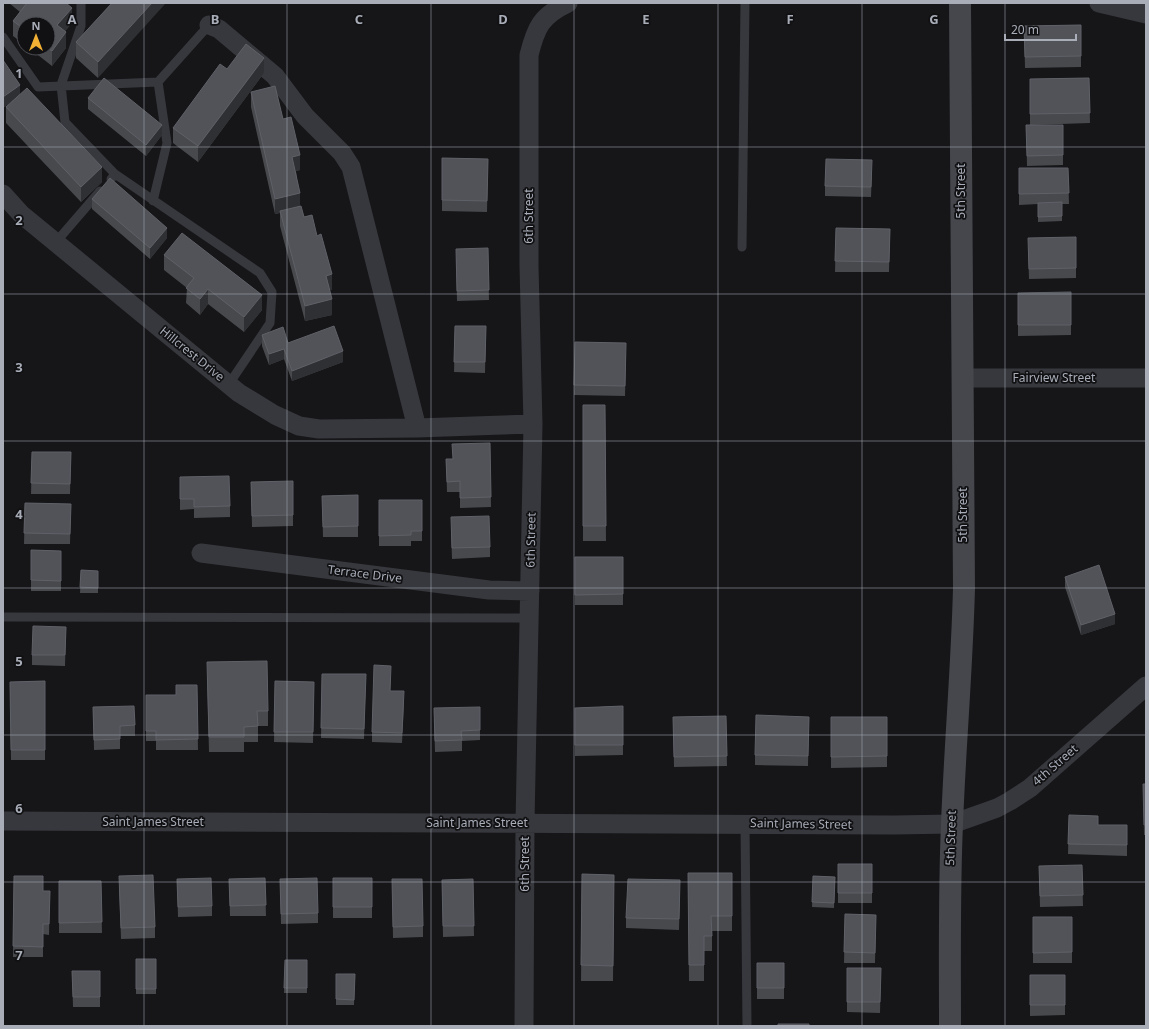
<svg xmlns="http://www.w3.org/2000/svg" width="1149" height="1029" viewBox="0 0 1149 1029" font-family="'Noto Sans',sans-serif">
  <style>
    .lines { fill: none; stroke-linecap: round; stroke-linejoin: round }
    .lane { stroke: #37383d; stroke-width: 9 }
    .street { stroke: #37383d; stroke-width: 19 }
    .secondary { stroke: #45474d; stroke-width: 22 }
    .wall { fill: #47494d }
    .shaded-wall { fill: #2f3033 }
    .building { fill: #525359; stroke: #5f6168 }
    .grid { fill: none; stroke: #a8adb8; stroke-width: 1; stroke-opacity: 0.55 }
    .labels { text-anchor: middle; stroke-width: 3.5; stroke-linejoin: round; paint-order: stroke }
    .street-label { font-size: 12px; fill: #a8adb8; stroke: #111113 }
    .grid-label { font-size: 13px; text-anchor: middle; font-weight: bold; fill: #a8adb8; stroke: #111113; stroke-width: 3.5; stroke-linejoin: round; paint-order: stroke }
  </style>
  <rect width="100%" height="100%" fill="#161618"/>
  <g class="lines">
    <path class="lane" d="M81,3V26L61,85L65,122L115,174L111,179
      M3,37L38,87L158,82L209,25
      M115,174L260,273L272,292L270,323L229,384
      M153,201L167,143L158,82
      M56,242L100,191
      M742,247L745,3
      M3,617L529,618
      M745,824L747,1026"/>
    <path class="street" d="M1099,3L1146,14
      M209,25L219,29L275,76L305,116L342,153L351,167L417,428
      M3,194L21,214L239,393L275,415L299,426L319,429L417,428L533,424
      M962,378H1146
      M201,553L450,585L489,590L530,591
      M3,821L894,825L952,824L997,808L1010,801L1030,788L1146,686
      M524,1026L525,823L533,424L529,266V55C536,27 541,16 568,3"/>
    <path class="secondary" d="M950,1026C950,959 949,891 952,824C955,745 962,667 964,588L960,3"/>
  </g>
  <path class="wall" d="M9,3H66L72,23L65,31L66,48L52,66L29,48H48L24,24V44L13,36V21L20,12Z
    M112,3L98,78L76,58V42Z
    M1081,25V67L1025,68L1024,26Z
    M3,60L20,94L102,182L81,202L6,123V107L15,99L3,108Z
    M227,69L264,73L198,162L173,143V128Z
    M1089,78L1090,123L1030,125V79Z
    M251,92L283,119L300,170L296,171L300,206L304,217L332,290H330L332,315L305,321L280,226V213L275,214L251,107Z
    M88,98L162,135L146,156L88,109Z
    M1026,125H1063V165L1027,166Z
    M442,158L488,159L487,212L442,211Z
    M1019,168H1068L1069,204H1062V221L1038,222V204L1019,205Z
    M872,171L871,197L825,196V186Z
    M92,199L167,238L150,259L92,209Z
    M836,228L890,229L889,272H835Z
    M1076,237V278L1029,279L1028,248Z
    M488,248L489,300L457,301L456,259Z
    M164,255L262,310L244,332L208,304L200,315L186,303L187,288L164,270Z
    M1071,292V335L1018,336V293Z
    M455,326H486L485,373L454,372Z
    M262,335L288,343L343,362L292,381L284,359L269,365L262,346Z
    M575,342L626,354L625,396L574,395Z
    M583,405H605L606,541H583Z
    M490,443L491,507L460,508V492H447L446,459H452Z
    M32,452H71L70,494H31Z
    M180,477L230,506V517L194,518V509L180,510Z
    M251,482L293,515V526L252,527Z
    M358,495V537H323L322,496Z
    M379,500H422V541H411V546H379Z
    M25,503L71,504L70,544H24Z
    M451,528L490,547V557L452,559Z
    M31,550L61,551V591H31Z
    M575,557H623V605H575Z
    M81,570L98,571V593H80Z
    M1065,577L1115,624L1081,635L1065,587Z
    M66,627L65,666L32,665V655Z
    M322,674H366L364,739L321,738Z
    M391,676L390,691L404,702L402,743L372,742V732Z
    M207,677L268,711V726H258V742H244V752H209Z
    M45,681V760H11L10,682Z
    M275,681L314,682L313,743L274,742Z
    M197,685L198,750H156V741H146V695H176Z
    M623,706V755L575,756V708Z
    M93,707L135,725V736H120V749L94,750Z
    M480,707V740L462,741V751L435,752L434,719Z
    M726,716L727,766L674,767L673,717Z
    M809,717L808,766L755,765V755Z
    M831,717H887V767L831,768Z
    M1143,784H1146V835H1144Z
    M1069,815L1098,825H1127V856L1068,854Z
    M838,864H872V903H838Z
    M1082,865L1083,906L1040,907L1039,866Z
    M688,873H732V931H712V951H704V981H689Z
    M582,874L614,875L613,981H581Z
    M14,876L43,891H50L49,935L43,934V957H13Z
    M813,876L835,877L834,908L812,907Z
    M265,878L266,916H230L229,879Z
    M333,878H372V918H333Z
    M177,879L212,906V916L178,917Z
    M280,879L318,913V923L281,924Z
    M392,879L423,926V937L393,938Z
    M473,879L474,936L443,937L442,880Z
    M59,881H101L102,933H59Z
    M119,886L155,927V938L121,939Z
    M680,891L679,930L626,928V918Z
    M845,914L876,915L875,963H844Z
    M1033,917H1072V963H1033Z
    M136,959H156V994H136Z
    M285,960H307V993H284Z
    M757,963H784V999H757Z
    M847,968H881L880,1013L847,1012Z
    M72,971H100V1007H73Z
    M336,974H355L354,1005H336Z
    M1030,975H1065V1015L1030,1016Z"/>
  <path class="shaded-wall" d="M152,3H166L98,78V62Z
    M72,8V23L57,41V25Z
    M66,32V48L52,66V51Z
    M264,58V73L198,162V146Z
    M20,85V95L3,108V97Z
    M162,125V135L146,156V145Z
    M300,155V170L292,172V157Z
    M102,167V182L81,202V187Z
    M300,193V208L280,211V213L275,214V199Z
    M167,228V238L150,259V248Z
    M332,274V290L326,291V276Z
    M208,289V304L200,315V299Z
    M262,295V310L244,332V317Z
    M332,299V315L305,321V306Z
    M284,349V359L269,365V354Z
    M343,351V362L292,381V371Z
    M1115,614V624L1081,635V625Z"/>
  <path class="building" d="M27,3H66L72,8L57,25L66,32L52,51L48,48V24H24V29L13,21Z
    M112,3H152L98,62L76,42Z
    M1081,25V56L1025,57L1024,26Z
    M246,44L264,58L198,146L173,128L220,64L227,69Z
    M3,60L20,85L3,97Z
    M104,78L162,125L146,145L88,98Z
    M1089,78L1090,113L1030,114V79Z
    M275,86L283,119L291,117L300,155L292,157L300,193L275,199L251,92Z
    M27,88L102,167L81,187L6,107Z
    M1026,125H1063V155L1027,156Z
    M442,158L488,159L487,201L442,200Z
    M826,159L872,160L871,187L825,186Z
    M1019,168H1068L1069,193L1019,194Z
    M110,178L167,228L150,248L92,199Z
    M1062,202V216L1038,217V203Z
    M301,206L304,217L312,215L317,236L321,234L332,274L326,276L332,299L305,306L280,211Z
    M836,228L890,229L889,262L835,261Z
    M182,233L262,295L244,317L208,289L200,299L186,288L194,278L164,255Z
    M1076,237V268L1029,269L1028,238Z
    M488,248L489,290L457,291L456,249Z
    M1071,292V325H1018V293Z
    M334,326L343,351L292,371L284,349L269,354L262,335L283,327L288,343Z
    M455,326H486L485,362H454Z
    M575,342L626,343L625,386L574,385Z
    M583,405H605L606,526H583Z
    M490,443L491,497L460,498V481L447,482L446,459H453L452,444Z
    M32,452H71L70,484L31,483Z
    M229,476L230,506L194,507V499H180V477Z
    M293,481V515L252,516L251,482Z
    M358,495V526L323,527L322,496Z
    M379,500H422V531H411V535L379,536Z
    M25,503L71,504L70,534L24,533Z
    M489,516L490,547L452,548L451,517Z
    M31,550L61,551V581L31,580Z
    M575,557H623V594L575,595Z
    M1099,565L1115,614L1081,625L1065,577Z
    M81,570L98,571V588L80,587Z
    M33,626L66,627L65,655H32Z
    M267,661L268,711H257L258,726L244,727V737H209L207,662Z
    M374,665L391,666L390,691H404L402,733L372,732Z
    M322,674H366L364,729L321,728Z
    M45,681V750H11L10,682Z
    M275,681L314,682L313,732H274Z
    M176,685H197L198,739L156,740V731H146V695H176Z
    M134,706L135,725L120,726V739L94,740L93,707Z
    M623,706V745H575V708Z
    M480,707V730L461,731L462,740L435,741L434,708Z
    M756,715L809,717L808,756L755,755Z
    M726,716L727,756L674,757L673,717Z
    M831,717H887V756L831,757Z
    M1143,784H1146V825H1144Z
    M1069,815L1098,816V825H1127V845L1068,844Z
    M838,864H872V893H838Z
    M1082,865L1083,895L1040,896L1039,866Z
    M688,873H732V916H711L712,936H704V965H689Z
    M582,874L614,875L613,966L581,965Z
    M153,875L155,927L121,928L119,876Z
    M14,876H43V891H50L49,924H43V947L13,946Z
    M813,876L835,877L834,903L812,902Z
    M211,878L212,906L178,907L177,879Z
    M265,878L266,905L230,906L229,879Z
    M317,878L318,913L281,914L280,879Z
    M333,878H372V907H333Z
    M392,879H422L423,926L393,927Z
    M473,879L474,926H443L442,880Z
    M628,879L680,880L679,919L626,918Z
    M59,881H101L102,922L59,923Z
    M845,914L876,915L875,953L844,952Z
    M1033,917H1072V952L1033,953Z
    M136,959H156V989H136Z
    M285,960H307V988H284Z
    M757,963H784V988H757Z
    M847,968H881L880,1002H847Z
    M72,971H100V997H73Z
    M336,974H355L354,1000L336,999Z
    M1030,975H1065V1005H1030Z
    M778,1024H809V1026H778Z"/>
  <path class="grid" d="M144,3V1026M287,3V1026M431,3V1026M574,3V1026M718,3V1026M862,3V1026M1005,3V1026M3,147H1146M3,294H1146M3,441H1146M3,588H1146M3,735H1146M3,882H1146"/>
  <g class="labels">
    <g class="street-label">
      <text transform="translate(961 191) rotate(-90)" y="4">5th Street</text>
      <text transform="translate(529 216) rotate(-90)" y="4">6th Street</text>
      <text transform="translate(192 354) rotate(39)" y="4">Hillcrest Drive</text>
      <text x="1054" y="382">Fairview Street</text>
      <text transform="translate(963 515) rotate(-90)" y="4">5th Street</text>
      <text transform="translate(531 540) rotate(-89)" y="4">6th Street</text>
      <text transform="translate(365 574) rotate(7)" y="4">Terrace Drive</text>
      <text transform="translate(1055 765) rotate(-41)" y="4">4th Street</text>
      <text x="153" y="826">Saint James Street</text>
      <text x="477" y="827">Saint James Street</text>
      <text transform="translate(801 824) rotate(1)" y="4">Saint James Street</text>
      <text transform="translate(951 838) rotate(-88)" y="4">5th Street</text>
      <text transform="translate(525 864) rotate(-90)" y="4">6th Street</text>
    </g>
  </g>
  <g class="grid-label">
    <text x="72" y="24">A</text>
    <text x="215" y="24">B</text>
    <text x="359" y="24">C</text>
    <text x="503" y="24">D</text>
    <text x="646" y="24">E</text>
    <text x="790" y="24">F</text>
    <text x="934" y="24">G</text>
    <text x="19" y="78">1</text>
    <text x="19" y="225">2</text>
    <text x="19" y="372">3</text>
    <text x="19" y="519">4</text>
    <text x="19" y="666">5</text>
    <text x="19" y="813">6</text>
    <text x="19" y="960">7</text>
  </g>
  <rect width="1149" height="1029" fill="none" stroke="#a8adb8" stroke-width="8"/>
  <g transform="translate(36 36)"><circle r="19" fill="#111113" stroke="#4d4f55"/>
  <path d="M0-3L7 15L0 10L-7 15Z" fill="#f2b134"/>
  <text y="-6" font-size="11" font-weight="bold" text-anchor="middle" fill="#a8adb8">N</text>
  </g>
  <path d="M1005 34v6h71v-6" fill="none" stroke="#a8adb8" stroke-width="2"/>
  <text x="1011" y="34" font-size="12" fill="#a8adb8" stroke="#111113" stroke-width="3" paint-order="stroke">20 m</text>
</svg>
